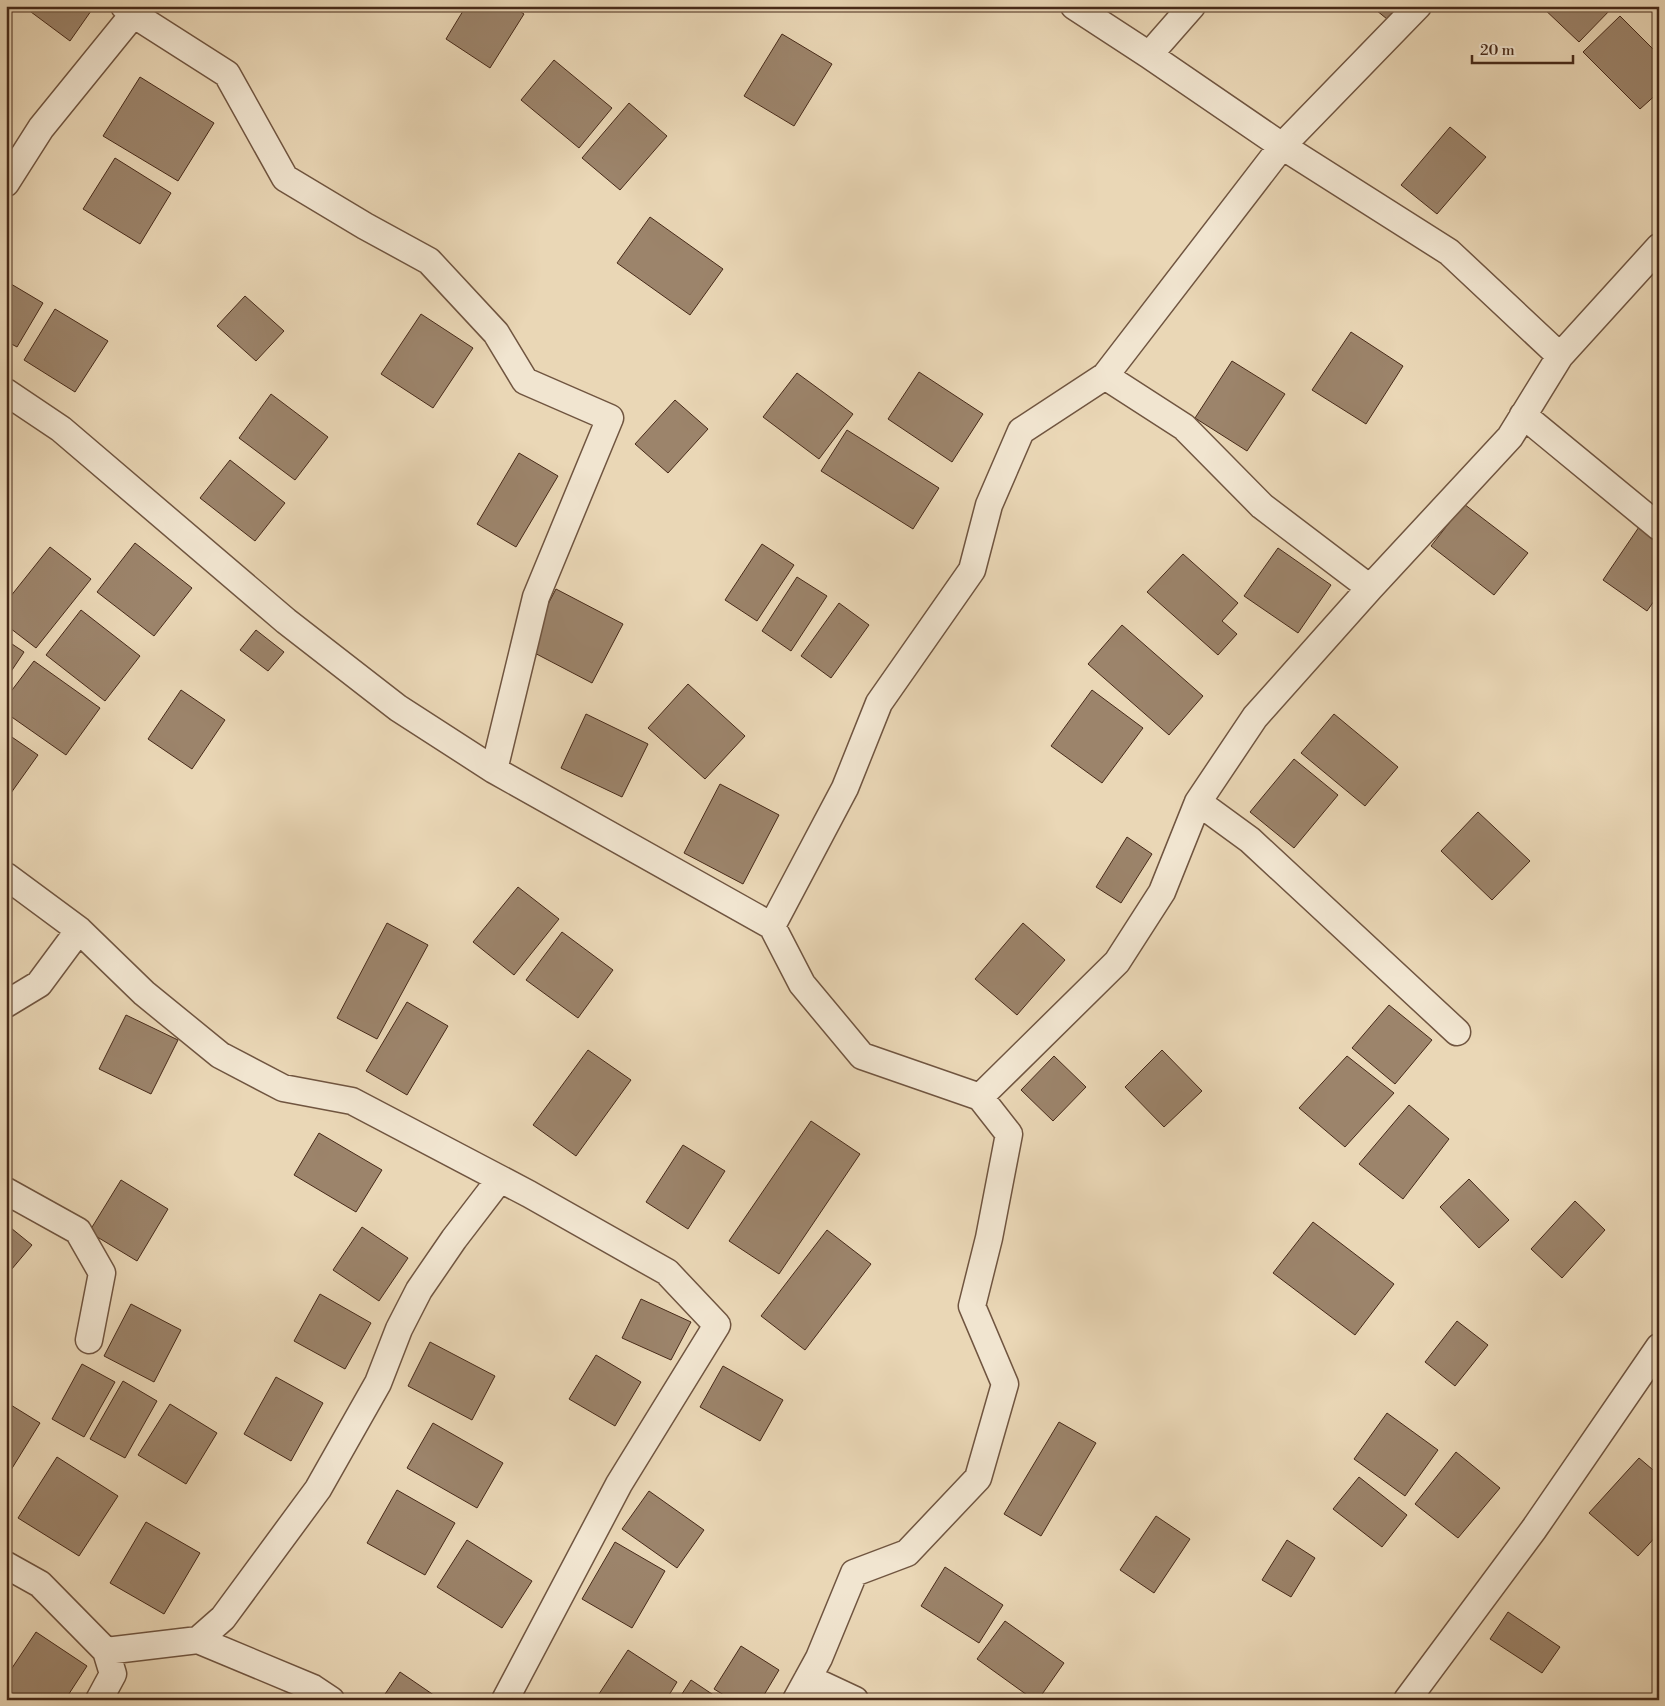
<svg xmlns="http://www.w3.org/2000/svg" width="1665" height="1706" viewBox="0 0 1665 1706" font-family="'Libre Bodoni',serif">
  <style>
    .building { fill: #9c846b; stroke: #472a19 }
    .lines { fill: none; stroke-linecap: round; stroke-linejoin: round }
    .street-casing { stroke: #705540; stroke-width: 29 }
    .street { stroke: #f1e5d0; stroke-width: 26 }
  </style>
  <rect width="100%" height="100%" fill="#ead7b6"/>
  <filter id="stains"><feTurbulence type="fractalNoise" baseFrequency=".004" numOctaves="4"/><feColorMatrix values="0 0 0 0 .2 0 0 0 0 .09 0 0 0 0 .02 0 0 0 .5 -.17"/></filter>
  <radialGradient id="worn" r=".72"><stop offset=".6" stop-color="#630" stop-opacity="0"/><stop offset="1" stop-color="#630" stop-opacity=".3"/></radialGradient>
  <path class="building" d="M30,6H85L91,11L70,41L27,9Z
    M466,6H512L524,14L490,68L446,39Z
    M1371,6H1398L1387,19Z
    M1541,6H1614L1579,42Z
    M1620,16L1659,55V92L1640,109L1583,52Z
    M782,34L832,64L794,126L744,96Z
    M554,60L612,108L579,148L521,100Z
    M140,77L214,123L178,181L103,136Z
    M629,103L667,136L620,190L582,158Z
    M1659,119V130L1653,125Z
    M1450,127L1486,157L1437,214L1401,185Z
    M115,158L171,193L140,244L83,209Z
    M650,217L723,269L690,315L617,263Z
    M6,281L43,303L17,347L6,341Z
    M245,296L284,331L256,361L217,326Z
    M55,309L108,341L75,392L24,360Z
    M421,314L473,348L433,408L381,374Z
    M1351,332L1403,366L1366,424L1312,390Z
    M1232,361L1285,394L1247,451L1195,418Z
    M919,372L983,414L952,462L888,419Z
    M797,373L853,414L819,459L763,417Z
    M271,394L328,437L295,480L239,438Z
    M675,400L708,429L668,473L635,444Z
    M847,430L939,488L913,529L821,471Z
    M519,453L558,476L516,547L477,524Z
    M230,460L285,503L255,541L200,498Z
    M1464,504L1528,553L1494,595L1431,546Z
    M1639,527L1659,541V594L1647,611L1603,580Z
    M135,543L192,588L154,636L97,592Z
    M762,544L794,565L757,621L725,600Z
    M50,547L91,579L36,648L6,625V602Z
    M1278,548L1331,585L1298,633L1244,596Z
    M1183,554L1238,603L1222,621L1237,634L1218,655L1147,592Z
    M797,577L827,596L791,651L762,631Z
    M556,589L623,624L592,683L525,648Z
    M839,603L869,625L831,678L801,656Z
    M81,610L140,656L105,701L46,655Z
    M1122,625L1203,696L1169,735L1088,664Z
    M256,630L284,652L268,671L240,650Z
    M6,640L24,652L6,679Z
    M34,661L100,708L66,755L6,713V698Z
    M688,684L745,736L705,779L648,728Z
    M181,690L225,720L192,769L148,739Z
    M1092,690L1143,728L1102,783L1051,746Z
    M586,714L648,744L622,797L561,768Z
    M1334,714L1398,767L1365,806L1301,753Z
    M6,733L38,755L6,800Z
    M1294,759L1338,795L1294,848L1250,812Z
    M720,784L779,815L743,884L684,853Z
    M1478,812L1530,861L1492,900L1441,851Z
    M1127,837L1152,854L1121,903L1096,887Z
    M518,887L559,919L514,975L473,942Z
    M387,923L428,945L377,1039L337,1018Z
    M1023,923L1065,960L1017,1015L975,979Z
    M562,932L613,970L578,1018L526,980Z
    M407,1002L448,1026L407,1095L366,1071Z
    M1389,1005L1432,1040L1395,1084L1352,1048Z
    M126,1015L178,1040L151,1094L99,1069Z
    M588,1050L631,1080L576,1156L533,1125Z
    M1162,1050L1202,1091L1164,1127L1125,1087Z
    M1054,1056L1086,1087L1053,1121L1021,1090Z
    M1347,1056L1394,1093L1345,1147L1299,1108Z
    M1409,1105L1449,1139L1403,1199L1359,1164Z
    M811,1121L860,1154L779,1274L729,1241Z
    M319,1133L382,1170L356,1212L294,1175Z
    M683,1145L725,1171L688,1229L646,1202Z
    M1469,1179L1509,1220L1479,1248L1440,1207Z
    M121,1180L168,1209L137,1261L89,1232Z
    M1575,1201L1605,1230L1562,1278L1531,1249Z
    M1313,1222L1394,1284L1355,1335L1273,1273Z
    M6,1224L32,1245L6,1276Z
    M362,1227L408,1258L379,1301L333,1270Z
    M827,1230L871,1264L805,1350L761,1316Z
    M320,1294L371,1323L345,1369L294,1341Z
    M641,1299L691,1322L671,1360L622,1338Z
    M131,1304L181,1330L154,1382L104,1356Z
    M1457,1321L1488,1345L1455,1386L1425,1362Z
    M430,1342L495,1376L472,1420L408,1386Z
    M596,1355L641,1382L615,1426L569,1399Z
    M82,1364L115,1382L84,1437L52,1419Z
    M723,1366L783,1400L760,1441L700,1407Z
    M276,1377L323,1403L291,1461L244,1434Z
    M123,1381L157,1401L125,1458L90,1439Z
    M6,1402L40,1423L6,1478Z
    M170,1404L217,1433L186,1484L138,1455Z
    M1387,1413L1438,1450L1405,1496L1354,1459Z
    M1059,1422L1096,1443L1041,1536L1004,1514Z
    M433,1423L503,1463L477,1508L407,1468Z
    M1456,1452L1500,1488L1458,1538L1415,1504Z
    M57,1457L118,1496L79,1556L18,1518Z
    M1639,1458L1659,1475V1533L1638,1556L1589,1513Z
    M1359,1477L1407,1515L1382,1547L1333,1509Z
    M397,1490L455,1523L425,1575L367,1543Z
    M649,1491L704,1530L677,1568L622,1529Z
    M1156,1516L1190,1539L1154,1593L1120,1570Z
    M146,1522L200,1553L164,1614L110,1583Z
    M467,1540L532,1581L502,1628L437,1587Z
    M1287,1540L1315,1558L1291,1597L1262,1580Z
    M615,1542L665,1571L632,1628L582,1599Z
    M945,1567L1003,1605L979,1643L921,1606Z
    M1508,1612L1560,1647L1542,1673L1490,1639Z
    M1005,1621L1064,1663L1038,1700H1034L977,1659Z
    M36,1632L87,1666L65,1700H18L6,1692V1677Z
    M741,1646L779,1670L761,1700H732L714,1689Z
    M628,1650L677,1682L666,1700H600L597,1697Z
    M400,1672L441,1700H381Z
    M691,1680L721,1700H678Z"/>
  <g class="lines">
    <g class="street-casing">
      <path id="street" d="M124,6L133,14L227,74L285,178L365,226L429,261L496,333L525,381L610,418L536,597L494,770
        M1074,6L1149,55L1282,146L1105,376
        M1418,6L1282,146L1449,252L1560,356L1659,247
        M1149,55L1192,6
        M6,183L41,128L140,6
        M6,392L61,429L286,621L398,708L494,770L772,926L845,788L879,703L972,570L989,505L1021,431L1105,376L1184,427L1262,506L1370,588
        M1523,415L1659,527
        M1198,802L1250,840L1457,1032
        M6,876L79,930L144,993L220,1055L283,1088L352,1101L529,1194L667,1272L717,1325L619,1484L505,1700
        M772,926L802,984L862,1056L980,1097L1117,962L1162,892L1198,802L1255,717L1370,588L1510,437L1560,356
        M6,1004L39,984L79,930
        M6,1191L78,1231L102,1273L89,1340
        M6,1565L40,1584L106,1651L113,1674L99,1700
        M198,1640L313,1688L331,1700
        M106,1651L198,1640L223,1618L318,1489L378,1383L399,1329L419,1290L454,1239L500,1179
        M808,1678L855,1700
        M796,1700L819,1658L854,1573L907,1553L978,1478L1005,1384L972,1306L989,1238L1009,1134L980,1097
        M1407,1700L1534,1529L1659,1347"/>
    </g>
    <use href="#street" class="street"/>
  </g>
  <rect width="1665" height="1706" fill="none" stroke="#ead7b6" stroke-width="25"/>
  <rect x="8" y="8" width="1650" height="1691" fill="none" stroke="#472a19" stroke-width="2.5"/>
  <rect x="12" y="12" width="1640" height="1681" fill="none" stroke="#472a19"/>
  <path d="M1472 55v8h101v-8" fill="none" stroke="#472a19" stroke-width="2.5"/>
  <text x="1480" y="55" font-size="15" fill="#472a19" stroke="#f1e5d0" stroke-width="4" paint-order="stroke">20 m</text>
  <rect width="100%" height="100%" filter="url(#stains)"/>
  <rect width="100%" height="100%" fill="url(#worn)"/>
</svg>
